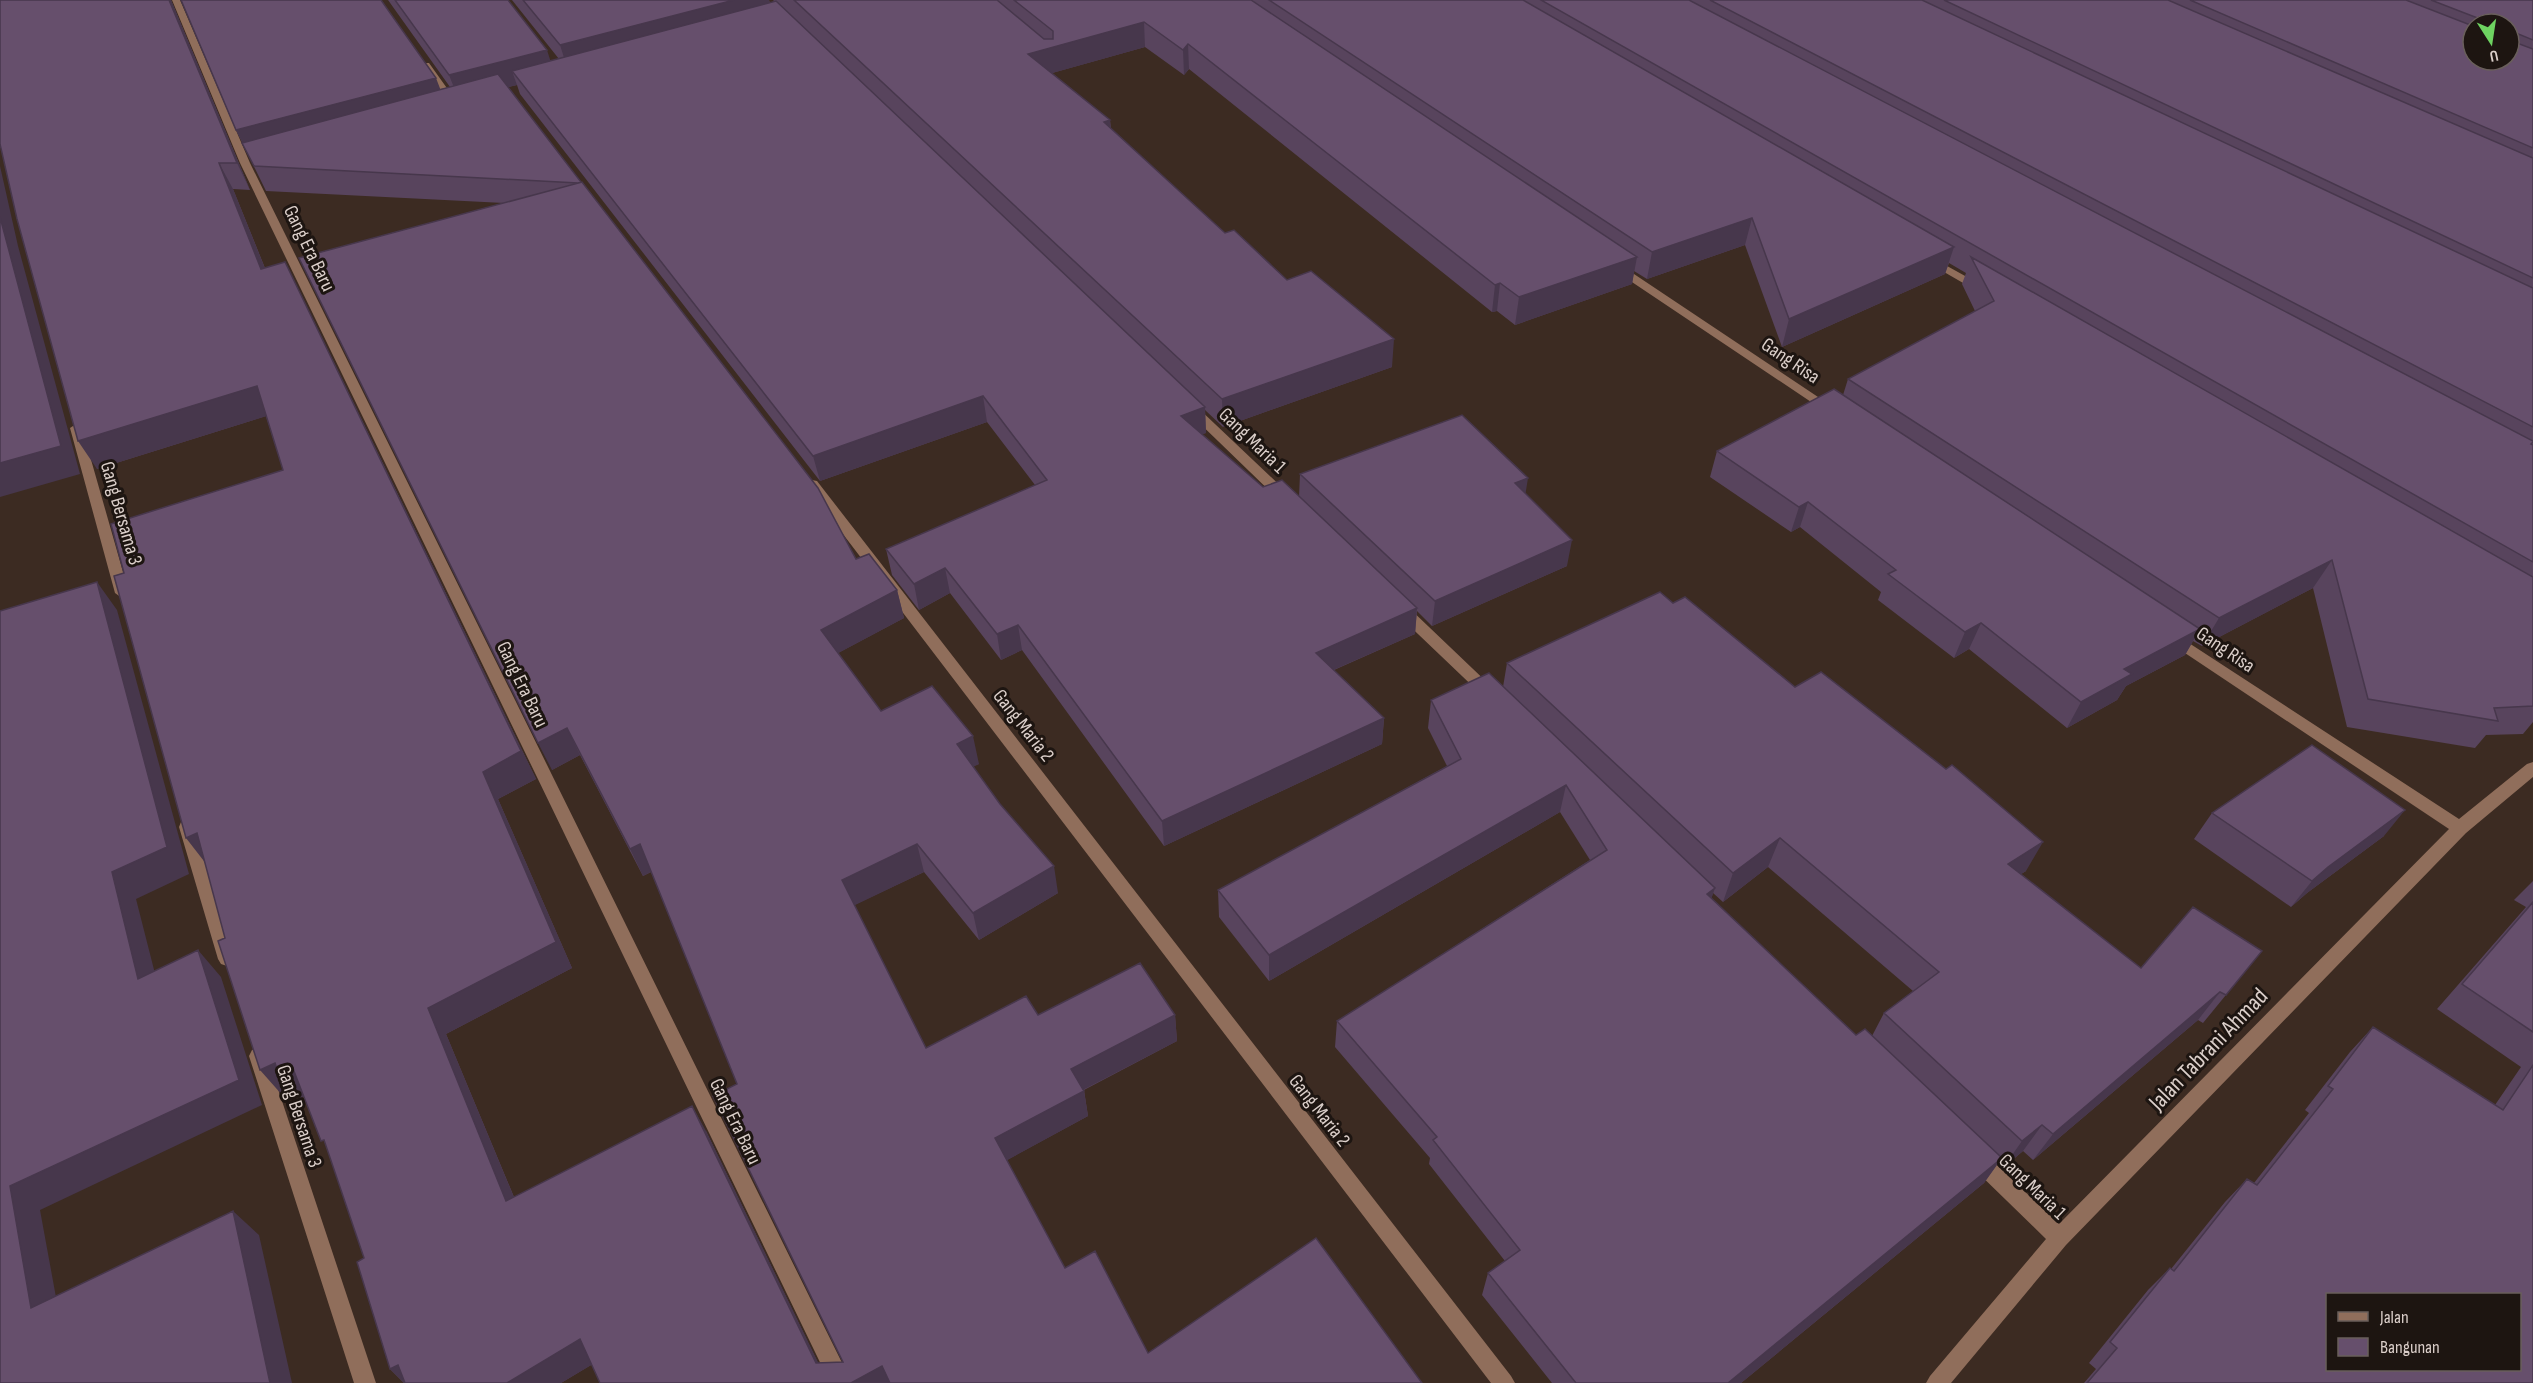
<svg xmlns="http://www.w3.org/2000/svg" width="2533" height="1383" viewBox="0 0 2533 1383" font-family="'Sofia Sans Condensed',sans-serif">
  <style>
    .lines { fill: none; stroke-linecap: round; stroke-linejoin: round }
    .minor { fill: #906e5b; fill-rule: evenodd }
    .wall { fill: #58445d; fill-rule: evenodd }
    .shaded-wall { fill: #47374c }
    .building { fill: #664f6c; stroke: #47374c; stroke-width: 1.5; fill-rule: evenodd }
    .labels { text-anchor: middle; stroke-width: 6; stroke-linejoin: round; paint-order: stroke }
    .street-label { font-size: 20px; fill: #dbcfca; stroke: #1d1511 }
    .near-street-label { font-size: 24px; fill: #dbcfca; stroke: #1d1511 }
  </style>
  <rect width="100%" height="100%" fill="#3c2b22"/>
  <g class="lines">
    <path class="minor" d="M172,0H180L250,163L852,1383H830L240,163Z
      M423,63H429L459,105L457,107H451L421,65Z
      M1929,256L1985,287L1987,289L1985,291H1977L1925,261L1923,259Z
      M1618,265L1622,266L1836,409L1830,413L1826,412L1614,270L1612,268Z
      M1192,405L1196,406L1290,495L1292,498L1290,501H1280L1188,412L1186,409Z
      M76,424L82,428L129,593L122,598L115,593L70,428Z
      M812,480L817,481L1511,1376L1515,1383H1491L807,487L805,484L807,481Z
      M1402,605L1407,606L1494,689L1497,693L1494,697H1484L1397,614L1395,610L1397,606Z
      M2172,632L2459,819L2527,764L2533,762V777L2466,833L2066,1245L1951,1383H1926L1930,1376L2046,1239L1970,1165L1967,1159L1970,1153L1977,1150L1984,1153L2059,1224L2449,829L2167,641L2165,637Z
      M187,821L193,822L195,827L236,959L233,964L227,966L221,964L218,959L179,827L181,822Z
      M258,1048L264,1050L267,1056L376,1383H354L249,1056L252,1050Z"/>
  </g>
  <path class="wall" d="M0,0H171L250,190L233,189L265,268L285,262L536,779L498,799L572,968L446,1034L514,1197L706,1131L818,1363L843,1362L737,1084L651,872L643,876L580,755L552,770L504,203L266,191L236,130L450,87L388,0H508L550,61L559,59L512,0H769L770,3L775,2L773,0H2533V722L2523,734L2486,735L2475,748L2347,727L2313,588L2202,646L2193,641L2185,655L2126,686L2117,700L2067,728L1969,649L1954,658L1878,600L1881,592L1800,527L1791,532L1710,477L1717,451L1843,395L1848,379L1975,311L1962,284L1966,273L1949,263L1945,274L1782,347L1745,245L1647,279L1634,271L1632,284L1515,325L1497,311L1492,312L1189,69L1184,75L1145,47L1052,73L1110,120L1111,129L1225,233L1287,280L1392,367L1223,427L1205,410L1206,433L1202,434L1263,487L1299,497L1300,474L1525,493L1567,566L1432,626L1417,611L1415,634L1334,670L1384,718L1382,744L1164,846L1022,650L1001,660L950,593L919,610L892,575L886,549L1035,485L987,422L820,481L520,94L517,85L508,87L856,559L897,590L904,618L838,653L881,711L979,764L973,766L1058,893L979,940L924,872L854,905L926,1048L1038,1015H1175L1177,1041L1084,1090L1088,1116L1007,1160L1065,1268L1148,1353L1422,1383L591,1365L561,1383H404L390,1369L364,1258L327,1148L304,1096L301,1098L294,1090L283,1096L225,938L205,862L124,573L283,470L266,416L97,469ZM2473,24H2509V60H2473Z
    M1673,603L1795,687L2026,871L2021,874L2141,968L2262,951L2203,1023L2198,1020L2033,1160L2023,1151L2003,1168L1998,1163L1984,1183L1741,1383H1552L1482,1295L1488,1273L1505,1261L1429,1164L1430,1158L1335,1047L1337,1021L1590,860L1560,812L1269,981L1219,917L1218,890L1447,766L1428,728L1431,700L1503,687L1507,663ZM1768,867L1913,991L1884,1013L1872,1036L1856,1035L1711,899L1713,893L1723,902Z
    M2212,813L2384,836L2307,893L2291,907L2194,839Z
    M2533,881V1383H2084L2096,1369L2089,1363L2148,1290L2170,1268L2171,1269L2225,1202L2247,1179L2254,1183L2309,1113L2305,1110L2350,1052L2373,1027L2495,1105L2521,1067L2437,1009L2526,907L2514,900Z"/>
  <path class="shaded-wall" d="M169,0H171L250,190L237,163Z
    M734,0H769L773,16L568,70L560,45Z
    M1144,22L1145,47L1031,79L1028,54Z
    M1188,44L1189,69L1184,75L1183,50Z
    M547,50L555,75L512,71L517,85L459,100L449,75Z
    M436,78L446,104L249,156L236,130Z
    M1110,120L1112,146L1104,122Z
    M219,163L233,189L276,296L261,269Z
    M0,166L18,246L80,474L0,497Z
    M1752,218L1745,245L1647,279L1652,252Z
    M1954,247L1945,274L1782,347L1789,319Z
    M1637,257L1632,284L1515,325L1519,297Z
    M285,262L536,779L498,799L572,968L446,1034L525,1224L506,1201L428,1008L483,772Z
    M1500,283L1497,311L1492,312L1495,285Z
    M1394,339L1392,367L1223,427L1222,399Z
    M257,386L273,414L97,469L78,441Z
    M983,396L987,422L820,481L813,456Z
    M1205,407L1206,433L1183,441L1181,416Z
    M1528,478L1524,503L1515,483Z
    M1808,502L1800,527L1791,532L1799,507Z
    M1572,540L1567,566L1432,626L1435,601Z
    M2332,560L2313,588L2202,646L2219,618Z
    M945,568L950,593L919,610L914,584Z
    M97,582L117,610L189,874L136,899L163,1005L138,979L112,872Z
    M897,590L904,618L829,658L821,630Z
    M1417,608L1415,634L1315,678L1316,653Z
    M1981,623L1969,649L1954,658L1965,632Z
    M1018,625L1022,650L1001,660L997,634Z
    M2200,629L2185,655L2126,686L2117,700L2067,728L2081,702L2124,669Z
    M1384,718L1382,744L1164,846L1162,821Z
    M567,728L580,755L552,770L538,743Z
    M973,736L979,764L963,772L957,744Z
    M1566,785L1560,812L1269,981V955Z
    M2405,810L2384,836L2307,893L2291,907L2312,881L2328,867Z
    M197,833L207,865L186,838Z
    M1780,838L1768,867L1723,902L1733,873Z
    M2043,842L2026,871L1992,893L2008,864Z
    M640,844L653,871L643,876L630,849Z
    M917,844L924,872L851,907L842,880Z
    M1054,866L1058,893L979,940L973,913Z
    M1715,888L1706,914L1707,894Z
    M198,950L221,977L262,1105L40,1210L62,1330L31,1308L10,1186Z
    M2220,992L2198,1020L2033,1160L2053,1134Z
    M1175,1015L1177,1041L1075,1094L1071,1069Z
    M275,1063L292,1066L314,1091L301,1098L294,1090L283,1096L260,1070Z
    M1084,1091L1088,1116L1002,1163L995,1138Z
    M692,1106L706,1131L828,1383L816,1363Z
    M2042,1125L2023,1151L2003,1168L2022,1141Z
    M2002,1158L1984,1183L1741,1383H1728Z
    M233,1211L259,1235L292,1383H270Z
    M580,1339L598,1361L561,1383H507Z
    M398,1365L418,1383H404L390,1369Z
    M882,1366L891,1383H851Z"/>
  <path class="building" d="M0,0H169L237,163H219L261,269L285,262L521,751L483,772L556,942L428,1008L506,1201L692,1106L816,1363L843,1362L713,1096L737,1084L640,844L630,849L567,728L538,743L299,258L582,182L818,488L856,559L869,554L897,590L821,630L881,711L932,686L973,736L957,744L1000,804L1054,866L973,913L917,844L842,880L926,1048L1026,996L1038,1015L1140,963L1175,1015L1071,1069L1084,1091L995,1138L1065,1268L1095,1251L1148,1353L1316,1238L1422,1383H890L882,1366L851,1383H600L580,1339L507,1383H405L398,1365L390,1369L357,1262L364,1258L324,1140L321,1141L292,1066L278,1072L275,1063L260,1070L218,941L225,938L197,833L186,838L114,576L124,573L111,524L283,470L257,386L78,441L17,219L0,144Z
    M181,0H381L436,78L236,130Z
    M395,0H508L547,50L449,75Z
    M523,0H734L560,45Z
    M794,0H997L1044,39H1053V31L1014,0H1251L1637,257L1519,297L1500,283L1495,285L1188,44L1183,50L1144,22L1028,54L1110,120L1104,122L1225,233L1234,230L1287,280L1311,271L1394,339L1222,399Z
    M1269,0H1523L1954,247L1789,319L1752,218L1652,252Z
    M1541,0H1689L2533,441V442L2531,444L2533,445V562Z
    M1710,0H1922L2533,288V427Z
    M1944,0H2168L2533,158V278Z
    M2190,0H2406L2473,26V60H2509V40L2533,49V148Z
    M2431,0H2533V40L2516,33H2509V24H2488V22Z
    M776,1L1205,407L1181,416L1263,487L1282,480L1417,608L1316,653L1384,718L1162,821L1018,625L997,634L945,568L914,584L886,549L1047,480L983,396L813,456L512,71Z
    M498,74L581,182L578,183L254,166L242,143Z
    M0,217L61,446L0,463Z
    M1971,257L2533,577V706L2494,708L2498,721L2368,699L2332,560L2219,618L1848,379L1994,301Z
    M1834,389L2200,629L2124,669L2132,674L2081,702L1981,623L1965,632L1888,574L1896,570L1808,502L1799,507L1717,451Z
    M1462,415L1528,478L1515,483L1572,540L1435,601L1300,474Z
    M97,582L167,847L112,872L138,979L198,950L239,1080L10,1186L31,1308L233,1211L270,1383H0V611Z
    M1660,592L1673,603L1685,597L1795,687L1821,672L1946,769L1952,765L2043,842L2008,864L2141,968L2193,907L2262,951L2226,995L2220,992L2053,1134L2042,1125L2022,1141L1884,1013L1939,972L1780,838L1733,873L1507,663Z
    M1489,673L1715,888L1707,894L1856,1035L1865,1029L2002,1158L1728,1383H1576L1488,1273L1520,1250L1433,1140L1437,1137L1337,1021L1607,850L1566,785L1269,955L1218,890L1461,759L1431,700Z
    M2312,745L2405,810L2328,867L2312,881L2212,813Z
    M2533,902V1032L2462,984Z
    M2373,1027L2503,1110L2533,1065V1383H2087L2117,1348L2110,1342L2170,1268L2174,1271L2247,1179L2257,1185L2333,1089L2328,1086ZM2328,1294H2520V1370H2328Z"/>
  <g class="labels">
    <g class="street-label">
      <text transform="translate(310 248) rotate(64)" y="7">Gang Era Baru</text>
      <text transform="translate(1791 360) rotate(34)" y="7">Gang Risa</text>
      <text transform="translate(1253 440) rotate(44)" y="7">Gang Maria 1</text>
      <text transform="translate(122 513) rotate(74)" y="7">Gang Bersama 3</text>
      <text transform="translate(2226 649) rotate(34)" y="7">Gang Risa</text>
      <text transform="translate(523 684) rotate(64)" y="7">Gang Era Baru</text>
      <text transform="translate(1024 725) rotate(52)" y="7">Gang Maria 2</text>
      <text transform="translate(1320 1110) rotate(52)" y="7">Gang Maria 2</text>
      <text transform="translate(300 1116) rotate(72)" y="7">Gang Bersama 3</text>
      <text transform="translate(736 1121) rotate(64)" y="7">Gang Era Baru</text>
      <text transform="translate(2033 1186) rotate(44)" y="7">Gang Maria 1</text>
    </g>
    <g class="near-street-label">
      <text transform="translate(2208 1049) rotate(-46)" y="8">Jalan Tabrani Ahmad</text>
    </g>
  </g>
  <rect x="2326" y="1293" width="195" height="78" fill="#1d1511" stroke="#695f5b" stroke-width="1.5"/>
  <rect x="2338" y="1312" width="30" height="9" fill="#906e5b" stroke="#695f5b" stroke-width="1.5"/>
  <text x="2380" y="1323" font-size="18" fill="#dbcfca">Jalan</text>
  <rect x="2338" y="1338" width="30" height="18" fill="#664f6c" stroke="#695f5b" stroke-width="1.5"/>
  <text x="2380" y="1353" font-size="18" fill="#dbcfca">Bangunan</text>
  <g transform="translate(2491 42) rotate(168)"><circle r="28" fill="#1d1511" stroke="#695f5b" stroke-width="1.5"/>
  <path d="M0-4.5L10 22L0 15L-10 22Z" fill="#6ed361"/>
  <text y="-9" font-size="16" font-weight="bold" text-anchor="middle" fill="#dbcfca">U</text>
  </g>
</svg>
